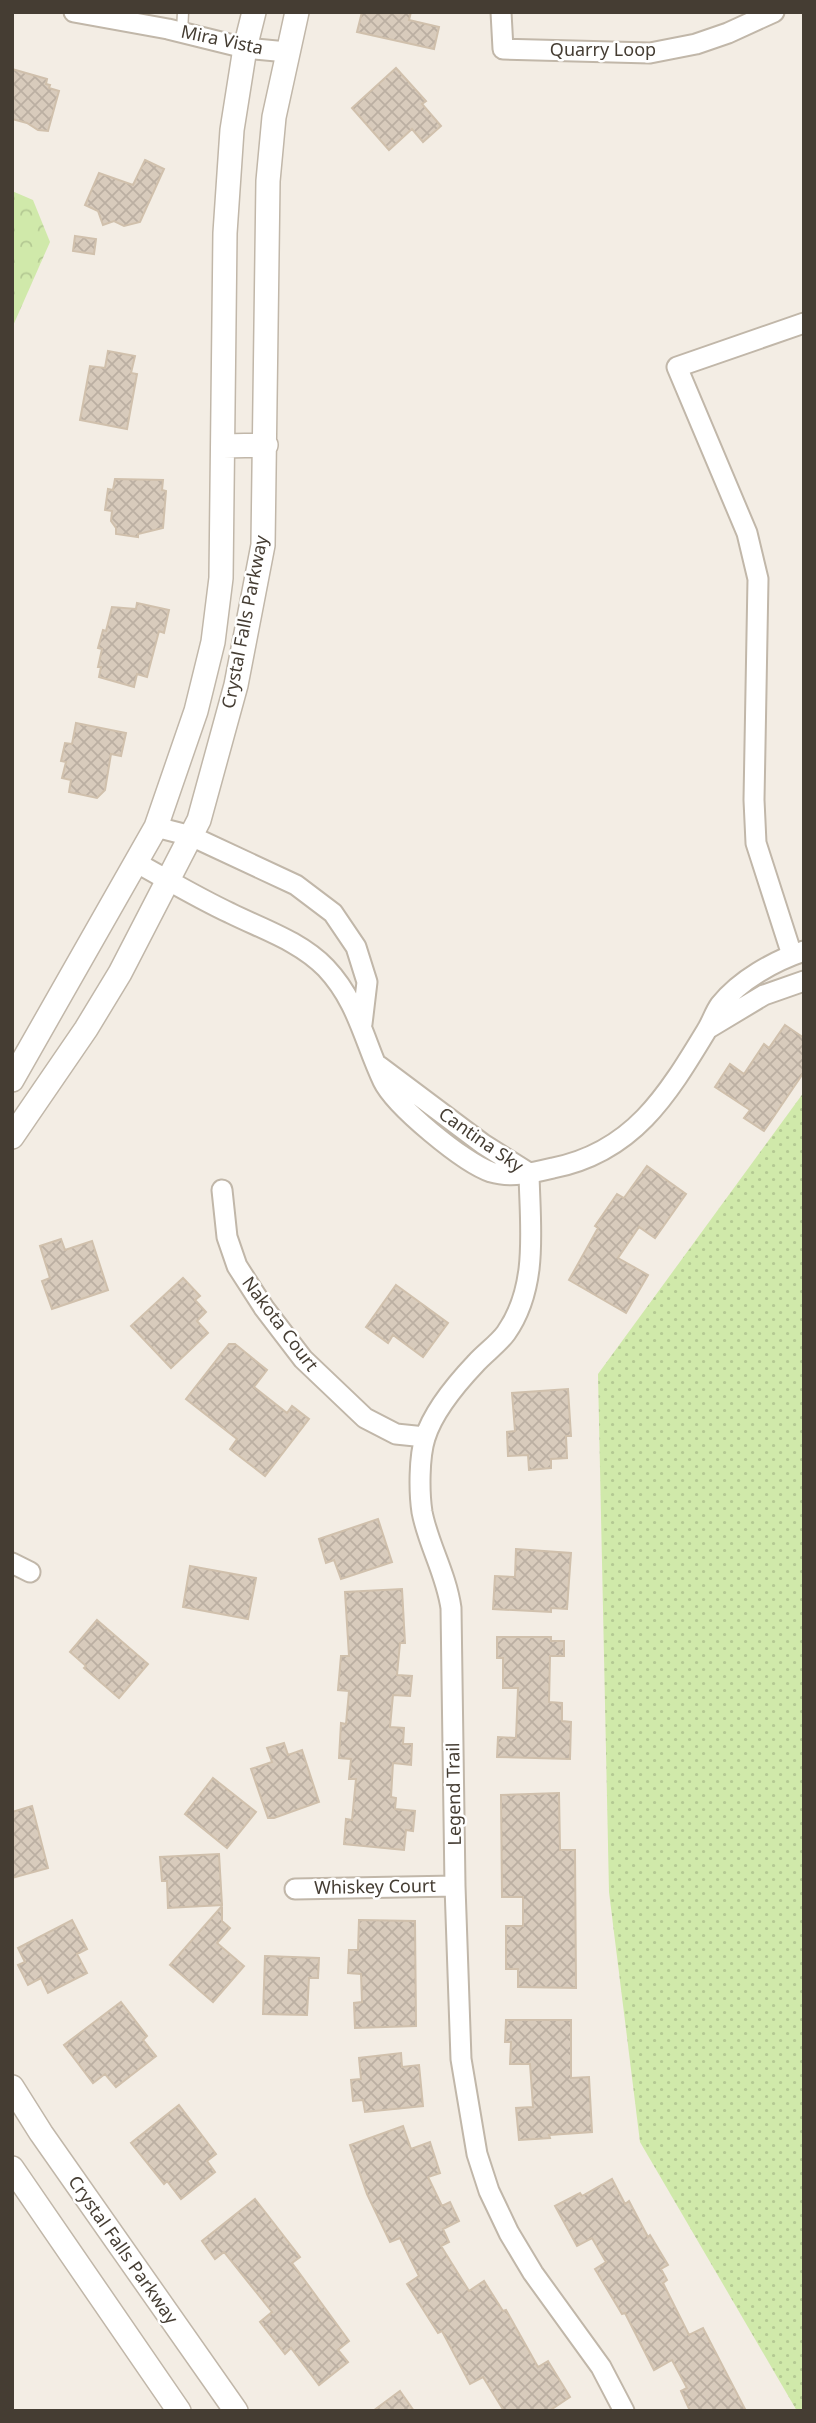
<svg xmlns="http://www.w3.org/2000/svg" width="816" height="2423" viewBox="0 0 816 2423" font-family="'Noto Sans',sans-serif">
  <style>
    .grass { fill: url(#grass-dots) }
    .forest { fill: url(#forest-crowns) }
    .building { fill: url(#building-cross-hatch); stroke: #d0c0ac; stroke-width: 2 }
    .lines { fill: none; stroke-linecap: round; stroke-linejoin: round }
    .service-casing { stroke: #c1b7a9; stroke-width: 13 }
    .minor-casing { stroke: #c1b7a9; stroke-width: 23 }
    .tertiary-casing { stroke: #c1b7a9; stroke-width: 26 }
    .service { stroke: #fff; stroke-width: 10 }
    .minor { stroke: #fff; stroke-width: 19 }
    .tertiary { stroke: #fff; stroke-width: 23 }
    .labels { text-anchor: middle; stroke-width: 5; stroke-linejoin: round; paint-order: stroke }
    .street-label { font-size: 18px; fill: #453d33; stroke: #fff }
  </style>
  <defs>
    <pattern id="grass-dots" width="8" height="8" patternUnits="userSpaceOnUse" patternTransform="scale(1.75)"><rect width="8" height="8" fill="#d0e9aa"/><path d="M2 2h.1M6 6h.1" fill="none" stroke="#b4c993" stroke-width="1.8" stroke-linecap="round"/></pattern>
    <pattern id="forest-crowns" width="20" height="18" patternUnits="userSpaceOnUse" patternTransform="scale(1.75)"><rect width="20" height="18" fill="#d0e9aa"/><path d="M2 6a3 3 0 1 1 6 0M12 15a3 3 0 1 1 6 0" fill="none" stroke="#b4c993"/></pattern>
    <pattern id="building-cross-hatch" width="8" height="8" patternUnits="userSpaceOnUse" patternTransform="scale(1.75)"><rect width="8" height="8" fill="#d8cbbc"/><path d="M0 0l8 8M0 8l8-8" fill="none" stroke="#bbafa2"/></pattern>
  </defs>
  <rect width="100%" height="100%" fill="#f3ede4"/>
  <path class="grass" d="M804,1092V2411H797L640,2142L609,1892L598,1374Z"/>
  <path class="forest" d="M12,191L33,200L50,242L12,328Z"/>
  <path class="building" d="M362,12H411L409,20L439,27L434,49L357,32Z
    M396,68L426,101L422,104L441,126L423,142L412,129L389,150L352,108Z
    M12,69L47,79L46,84L50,85L49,88L59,91L48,131L38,130L27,123L12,119Z
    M145,160L164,169L140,222L124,226L114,221L103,225L98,211L85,205L99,173L133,185Z
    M75,236L96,239L94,254L73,251Z
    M108,351L135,356L131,373L137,374L127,429L80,420L90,366L105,368Z
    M115,479L163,480L162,490L166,491L163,528L138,534V537L116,534V528L111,521L112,511L105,510L108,489L113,490Z
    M137,603L169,610L164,633L159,631L147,677L137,674L134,687L99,677L101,667H98L102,649L98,648L103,630L106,631L112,607L136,609Z
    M76,723L126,733L121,756L111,754L105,790L97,798L69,792L71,780L62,778L66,762L61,761L65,743L72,744Z
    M785,1025L804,1038V1072L764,1131L744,1118L750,1110L715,1087L730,1064L744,1074L764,1044L769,1048Z
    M647,1166L686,1194L655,1238L639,1227L618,1258L648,1275L626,1313L569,1280L598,1228L595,1226L617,1194L624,1198Z
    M61,1239L65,1250L92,1241L108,1290L52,1309L42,1281L50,1278L40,1246Z
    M183,1278L200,1296L195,1300L206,1312L197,1321L208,1333L171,1368L131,1326Z
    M396,1285L448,1323L423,1357L393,1335L388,1343L366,1327Z
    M229,1344H235L267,1370L254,1387L287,1413L292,1406L309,1419L265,1476L230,1449L237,1439L186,1399Z
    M568,1389L571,1436H566L567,1458L551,1459V1468L529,1470L528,1455L508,1456L507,1432L515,1431L512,1393Z
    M378,1519L392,1562L341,1579L334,1560L326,1563L319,1539Z
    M516,1549L571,1553L567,1609L551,1608V1612L493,1609L495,1576L515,1577Z
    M190,1566L256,1578L248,1619L183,1607Z
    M402,1589L405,1643H400L397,1675L412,1676L410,1696L393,1695L390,1727L404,1728L403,1744H412L411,1765L393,1763L391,1797L396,1798L395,1809L415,1811L413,1831L406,1830L404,1850L344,1844L346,1819L352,1820L356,1779H349L351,1759L339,1758L341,1723L346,1724L349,1691L338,1690L341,1656H349L345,1592Z
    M97,1620L148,1664L119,1698L84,1668L86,1666L70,1652Z
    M497,1637H551V1641H564V1656H550L549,1702L562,1703V1721L571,1722L570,1759L497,1757L498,1737L516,1738L518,1688H503V1658H497Z
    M284,1743L288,1755L302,1750L319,1802L274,1818H268L251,1769L272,1762L267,1748Z
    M213,1778L256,1812L227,1848L185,1814Z
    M559,1793L560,1850H575L576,1988L518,1987V1969H506V1926H523V1897H502L501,1795Z
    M32,1806L48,1868L12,1878V1812Z
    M219,1854L222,1905L168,1908L167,1881H162L160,1857Z
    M222,1906V1921L230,1928L217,1943L244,1966L213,2002L170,1965Z
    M72,1920L87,1949L77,1954L87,1973L48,1993L41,1978L28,1985L18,1965L25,1962L18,1948Z
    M359,1920L415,1921L416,2026L355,2028L354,2003L362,2002L361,1974L348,1973L349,1950H358Z
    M265,1956L319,1958L318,1978H309L307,2015L263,2014Z
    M121,2002L147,2036L143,2040L156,2056L116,2087L105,2074L93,2083L64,2045Z
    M506,2020H571V2078L589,2077L592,2132L549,2135L550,2138L519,2140L516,2108L533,2107L530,2064H510L511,2042H505Z
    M401,2053L402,2067L419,2065L423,2106L365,2112L363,2100L353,2101L351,2080L361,2079L359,2058Z
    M179,2105L216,2154L207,2161L215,2172L181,2199L167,2181L164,2184L131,2143Z
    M403,2126L411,2149L430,2142L440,2173L428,2177L442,2206L450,2202L459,2221L443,2229L449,2242L441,2246L469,2291L484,2281L503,2311L506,2310L538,2367L548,2361L570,2397L549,2411H504L483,2377L470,2384L442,2331L438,2333L407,2284L419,2276L400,2238L390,2242L367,2194L350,2145Z
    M612,2179L625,2204L629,2201L648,2237L650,2235L668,2265L661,2269L667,2280L663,2283L689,2335L703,2328L746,2411H690L681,2391L687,2388L672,2360L654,2370L625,2313L622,2314L595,2269L606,2262L592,2238L577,2246L555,2206L580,2193L582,2196Z
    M255,2199L300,2257L292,2263L349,2341L338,2350L348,2362L319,2385L291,2348L285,2354L260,2322L272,2312L224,2252L215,2259L202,2241Z
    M400,2391L414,2411H373Z"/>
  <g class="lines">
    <g class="service-casing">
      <path id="service" d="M182,33L183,12"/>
    </g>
    <g class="minor-casing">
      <path id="minor" d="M74,12L168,29L245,48L287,52
        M501,12L503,49L650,53L696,44L728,33L774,12
        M156,827L191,836L296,885L333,913L356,947L367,982L362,1024
        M137,863C168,880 198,898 230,913C262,929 300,941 326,968C358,1002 364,1041 383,1081C395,1106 464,1163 491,1172C511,1178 532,1173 553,1168C634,1152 668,1094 708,1028C712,1021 715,1012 720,1005C740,980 774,961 804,951
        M792,955L756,843L754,800L758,579L747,533L677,367L804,323
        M709,1028L764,995L804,981
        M379,1066L483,1144L529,1173
        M529,1173C530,1227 539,1286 506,1333C498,1344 485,1353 476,1363C458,1382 433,1412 425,1438C419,1457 419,1492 422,1512C428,1544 446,1573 451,1608L455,1886L461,2059L477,2154L489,2191L509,2233L533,2273L601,2367L624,2411
        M222,1190L227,1237L237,1266L264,1308L303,1359L365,1418L396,1434L425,1437
        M12,1563L30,1572
        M295,1889L455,1886"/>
    </g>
    <g class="tertiary-casing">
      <path id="tertiary" d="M223,446L266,445
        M12,1080L156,827L196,711L213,642L221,578L225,233L232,130L245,48L254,12
        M12,1137L86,1029L120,973L199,820L236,685L263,545L268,181L274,117L297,12
        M12,2087L41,2133L236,2411
        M12,2168L179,2411"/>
    </g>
    <use href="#service" class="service"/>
    <use href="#minor" class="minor"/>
    <use href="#tertiary" class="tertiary"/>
  </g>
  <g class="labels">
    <g class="street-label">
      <text transform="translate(222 40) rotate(12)" y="6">Mira Vista</text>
      <text x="603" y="56">Quarry Loop</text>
      <text transform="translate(245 622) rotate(-79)" y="6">Crystal Falls Parkway</text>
      <text transform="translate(481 1140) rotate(35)" y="6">Cantina Sky</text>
      <text transform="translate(280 1324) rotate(53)" y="6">Nakota Court</text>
      <text transform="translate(454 1794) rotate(-91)" y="6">Legend Trail</text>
      <text transform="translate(375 1887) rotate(-1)" y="6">Whiskey Court</text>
      <text transform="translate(123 2250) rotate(55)" y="6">Crystal Falls Parkway</text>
    </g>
  </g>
  <rect width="816" height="2423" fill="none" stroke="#453d33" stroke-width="28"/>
</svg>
